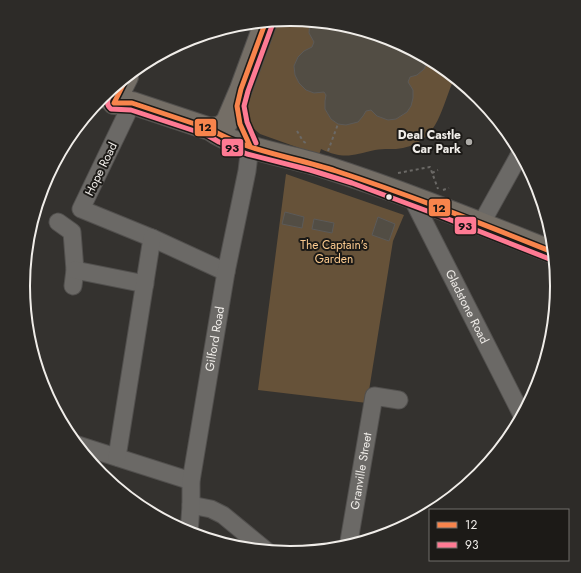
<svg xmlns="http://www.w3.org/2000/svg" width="581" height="573" viewBox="0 0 581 573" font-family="Jost,sans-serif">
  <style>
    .green { fill: #665239 }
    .building { fill: #524d44; stroke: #5c5a58 }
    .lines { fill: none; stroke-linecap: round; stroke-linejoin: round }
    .minor-casing { stroke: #52504e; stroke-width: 19 }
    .major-casing { stroke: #52504e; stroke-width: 24 }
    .path { stroke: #6b6966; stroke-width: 2; stroke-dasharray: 3 3; stroke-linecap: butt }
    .minor { stroke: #6b6966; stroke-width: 17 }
    .major { stroke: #746e66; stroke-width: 22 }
    .bus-1-casing { stroke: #1c1a17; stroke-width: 8 }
    .bus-2-casing { stroke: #1c1a17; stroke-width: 8 }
    .bus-1 { stroke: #f8844c; stroke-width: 5 }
    .bus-2 { stroke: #fe7a93; stroke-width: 5 }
    .poi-dot { fill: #aeaca8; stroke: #1c1a17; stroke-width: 1.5 }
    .bus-dot { fill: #f0ede9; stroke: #1c1a17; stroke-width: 1.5 }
    .labels { text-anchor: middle; stroke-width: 4; stroke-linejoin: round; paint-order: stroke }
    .poi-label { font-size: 12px; font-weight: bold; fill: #f0ede9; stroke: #1c1a17; text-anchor: end }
    .street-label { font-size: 12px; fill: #f0ede9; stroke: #1c1a17 }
    .park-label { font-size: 12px; fill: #fac98e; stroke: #1c1a17 }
    .rim { fill: none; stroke: #f0ede9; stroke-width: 2 }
    .line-badge { stroke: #1c1a17; stroke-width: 1.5 }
    .pale-badge-label { font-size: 11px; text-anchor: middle; font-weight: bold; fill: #111 }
  </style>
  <rect width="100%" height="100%" fill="#34322f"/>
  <path class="green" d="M291,19L343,24L393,39L439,64L455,77C441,106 440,140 403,148C394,150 384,148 375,150C353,155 344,160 321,149L319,155L260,134L251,126L244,116L241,109L275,21Z
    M286,174L404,215L393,241L367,403L258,390Z"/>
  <path class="building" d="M310,21L343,24L393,39L429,58L424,69L417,75L410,77L408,82L413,90V98L411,106L407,112L396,119L388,120L377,116L371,110L366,111L363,116L358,122L346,125L338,124L331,119L325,109V101L326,95L324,92L314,93L306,90L299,83L295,75L294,66L298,57L304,51L312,47L314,42L309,33Z
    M285,212L304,217L302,228L282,224Z
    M378,217L395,224L389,241L372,235Z
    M314,219L334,223L332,233L312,229Z"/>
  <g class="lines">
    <g class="minor-casing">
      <g id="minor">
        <path d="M101,98L114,103"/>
        <path d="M132,103L81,209L152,238L226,272"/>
        <path id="s1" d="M411,196L523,417"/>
        <path d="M58,222L72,232L75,270L73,286"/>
        <path d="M481,224L521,152"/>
        <path d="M75,270L145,284"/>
        <path d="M75,444L191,481"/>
        <path d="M117,457L152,238"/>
        <path d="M191,505L211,509L223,515L268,552"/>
        <path id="s2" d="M189,534L191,505V481L226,272L247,171L250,146"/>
        <path id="s3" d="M348,547L374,396L399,400"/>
      </g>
    </g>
    <g class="major-casing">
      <path id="major" d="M127,77L114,103H132L210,129C237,149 292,156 325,167C403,192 479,223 555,253
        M210,129L221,127L227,122L241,89L266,21"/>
    </g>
    <path class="path" d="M297,131L303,141L307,144
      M328,151L338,124
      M398,173L430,167L438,189
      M432,173L438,170
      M443,190L449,188"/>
    <use href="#minor" class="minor"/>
    <use href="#major" class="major"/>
    <g class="bus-1-casing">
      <path id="bus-1" d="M127,77L114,103H132L210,129C248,152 294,157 336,171C410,195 482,224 555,253
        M250,146L240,124L237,106L241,89L266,21"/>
    </g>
    <g class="bus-2-casing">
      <path id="bus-2" d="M114,87C111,94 103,103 111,109L131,110L207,135L219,142L247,154L310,170L352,183L438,215L552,260
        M256,143L247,122L244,106L248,91L273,23"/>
    </g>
    <use href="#bus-1" class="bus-1"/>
    <use href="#bus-2" class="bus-2"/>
  </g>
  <circle class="poi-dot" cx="469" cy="142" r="4"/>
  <circle class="bus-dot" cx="389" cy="197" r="3.5"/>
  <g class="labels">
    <g class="poi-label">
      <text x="461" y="139">Deal Castle<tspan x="461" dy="14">Car Park</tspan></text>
    </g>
    <g class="street-label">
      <text transform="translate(101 169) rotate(-64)" y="4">Hope Road</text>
      <text dy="4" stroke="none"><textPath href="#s1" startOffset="124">Gladstone Road</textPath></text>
      <text dy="4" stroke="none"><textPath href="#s2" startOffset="197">Gilford Road</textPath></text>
      <text dy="4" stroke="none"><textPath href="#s3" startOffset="77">Granville Street</textPath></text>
    </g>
    <g class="park-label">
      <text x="334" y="249">The Captain's<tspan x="334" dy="14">Garden</tspan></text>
    </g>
  </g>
  <path d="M0 0H581V573H0ZM30 286a260 260 0 1 1 520 0a260 260 0 1 1-520 0Z" fill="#2d2b28" fill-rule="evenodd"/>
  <path class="rim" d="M30 286a260 260 0 1 1 520 0a260 260 0 1 1-520 0Z"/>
  <g class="line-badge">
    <rect x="194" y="118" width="23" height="19" rx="4" fill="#f8844c"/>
    <rect x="221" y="138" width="23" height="19" rx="4" fill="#fe7a93"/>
    <rect x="428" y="198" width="23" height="19" rx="4" fill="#f8844c"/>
    <rect x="454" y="216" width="23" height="19" rx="4" fill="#fe7a93"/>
  </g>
  <g class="pale-badge-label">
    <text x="205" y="131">12</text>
    <text x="232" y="152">93</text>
    <text x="439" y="212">12</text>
    <text x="465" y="230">93</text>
  </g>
  <rect x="429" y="509" width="140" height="52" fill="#1c1a17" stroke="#716e6b"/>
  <rect x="437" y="522" width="20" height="6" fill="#f8844c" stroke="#716e6b"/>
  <text x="465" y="529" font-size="12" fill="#f0ede9">12</text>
  <rect x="437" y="542" width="20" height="6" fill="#fe7a93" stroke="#716e6b"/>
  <text x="465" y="549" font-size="12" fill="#f0ede9">93</text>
</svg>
